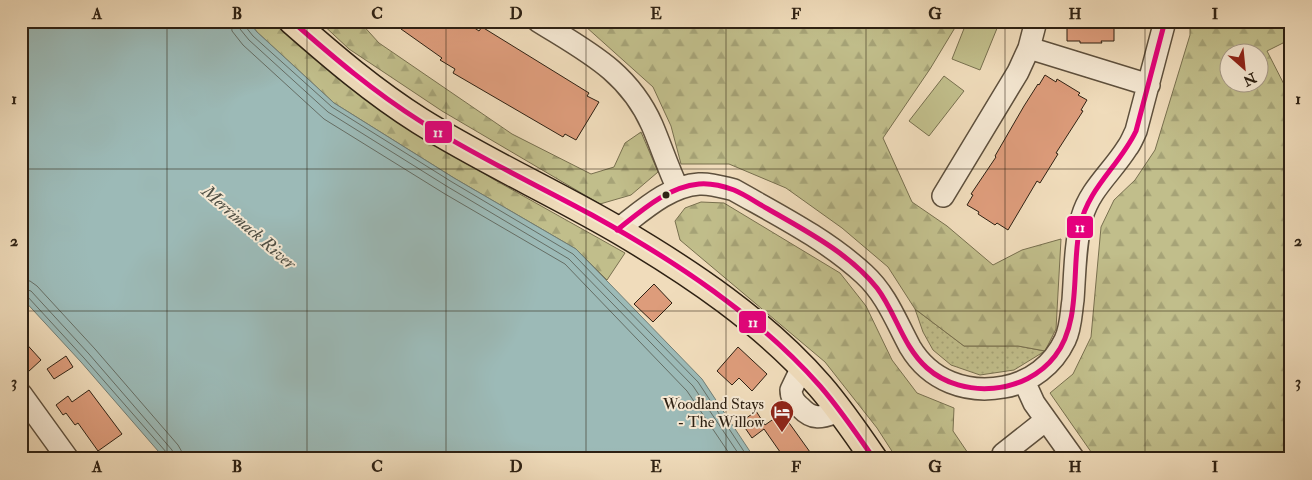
<svg xmlns="http://www.w3.org/2000/svg" width="1312" height="480" viewBox="0 0 1312 480" font-family="'IM FELL Double Pica',serif">
  <style>
    .grass { fill: url(#grass-dots); stroke: #78704f }
    .forest { fill: url(#forest-firs); stroke: #78704f; fill-rule: evenodd }
    .pitch { fill: #c1be8b; stroke: #78704f }
    .water { fill: #9cbab7; stroke: #707d75 }
    .lines { fill: none; stroke-linecap: round; stroke-linejoin: round }
    .shore { stroke: #656e65; stroke-width: 1 }
    .building { fill: #dd9c7b; stroke: #2e2113 }
    .minor-casing { stroke: #5e503d; stroke-width: 24 }
    .major-casing { stroke: #2e2113; stroke-width: 29 }
    .minor { stroke: #f5e8d3; stroke-width: 21 }
    .major { stroke: #f0dcbb; stroke-width: 26 }
    .bus-1-casing { stroke: #f5e8d3; stroke-width: 9 }
    .bus-1 { stroke: #e5007d; stroke-width: 5 }
    .grid { fill: none; stroke: #2e2113; stroke-width: 1; stroke-opacity: 0.55 }
    .bus-dot { fill: #2e2113; stroke: #f5e8d3; stroke-width: 2 }
    .labels { text-anchor: middle; stroke-width: 4; stroke-linejoin: round; paint-order: stroke }
    .poi-label { font-size: 16px; fill: #2e2113; stroke: #f5e8d3; text-anchor: end }
    .water-label { font-size: 18px; font-style: italic; fill: #4f4f44; stroke: #f5e8d3 }
    .line-badge { stroke: #f5e8d3; stroke-width: 2 }
    .badge-label { font-size: 14px; text-anchor: middle; font-weight: bold; fill: #fff }
    .neatline { fill: none; stroke: #2e2113; stroke-width: 2 }
    .grid-label { font-size: 16px; text-anchor: middle; font-weight: bold; fill: #2e2113 }
  </style>
  <defs>
    <pattern id="grass-dots" width="8" height="8" patternUnits="userSpaceOnUse" patternTransform="scale(1.25)"><rect width="8" height="8" fill="#c1be8b"/><path d="M2 2h.1M6 6h.1" fill="none" stroke="#a6a377" stroke-width="1.8" stroke-linecap="round"/></pattern>
    <pattern id="forest-firs" width="22" height="20" patternUnits="userSpaceOnUse" patternTransform="scale(1.25)"><rect width="22" height="20" fill="#c1be8b"/><path d="M5 1l3.5 6h-7zM16 11l3.5 6h-7z" fill="#a6a377"/></pattern>
  </defs>
  <rect width="100%" height="100%" fill="#f0dcbb"/>
  <filter id="stains"><feTurbulence type="fractalNoise" baseFrequency=".004" numOctaves="4"/><feColorMatrix values="0 0 0 0 .2 0 0 0 0 .09 0 0 0 0 .02 0 0 0 .5 -.17"/></filter>
  <radialGradient id="worn" r=".72"><stop offset=".6" stop-color="#630" stop-opacity="0"/><stop offset="1" stop-color="#630" stop-opacity=".3"/></radialGradient>
  <path class="grass" d="M915,309L964,346H1018L1045,351L1014,370L980,375L951,365L933,350L923,332Z"/>
  <path class="forest" d="M248,21H274L281,29L376,107L493,179L625,253L607,280L576,249L454,178L334,103L257,32Z
    M319,21H359L379,43L512,134L591,174L614,167L625,143L641,132L658,172L631,195L600,204L442,111L349,49Z
    M578,21H959L930,69L883,138L912,202L947,226L993,265L1022,250L1061,239L1056,329L1045,351L1018,346H964L915,309L888,267L842,228L786,188L729,164H681L671,126L653,87L585,26Z
    M1190,21H1291V39L1267,51L1291,98V459H1096L1050,393L1073,374L1091,337L1101,227L1114,200L1135,180L1155,150L1190,35ZM1260,52V82H1230V52Z
    M701,202L724,203L840,273L866,306L892,360L917,393L954,408L953,431L972,459H897L877,428L825,362L680,240L675,221L685,208Z"/>
  <path class="pitch" d="M967,21H1000L980,70L952,59Z
    M944,76L964,91L929,136L909,121Z"/>
  <path class="water" d="M21,21H248L257,32L334,103L454,178L576,249L702,379L755,459H165L81,362L21,297Z"/>
  <g class="lines">
    <path class="shore" d="M231,21L232,31L243,45L324,119L445,194L565,264L687,391L733,459
      M238,21L240,29L249,40L328,112L448,187L569,259L693,386L742,459
      M244,21L245,26L253,36L332,107L452,182L573,254L698,382L749,459
      M21,280L30,281L37,286L95,349L178,445L182,452V459
      M21,288L31,291L89,354L172,450L175,459
      M21,294L27,296L84,358L167,453L169,459"/>
  </g>
  <path class="building" d="M407,21H464L479,31L482,27L589,93L587,96L599,102L576,140L565,134L563,137L453,73L455,69L440,60L442,58L401,29Z
    M1067,21H1114V41H1101L1102,43H1080V41H1067Z
    M1045,75L1056,82L1057,79L1080,93L1078,95L1087,100L1081,110L1083,111L1056,153L1058,154L1040,183L1037,181L1008,230L997,223L995,225L978,214L979,212L967,205L973,195L971,194L996,157L995,156L1024,106L1038,84L1039,85Z
    M654,284L672,303L653,322L634,304Z
    M21,338L41,360L28,372L21,365Z
    M738,347L767,374L752,391L739,378L732,385L717,371Z
    M66,356L73,367L54,379L47,369Z
    M89,390L122,434L98,451L78,423L75,425L66,413L63,415L56,405L68,396L72,402Z
    M756,411L765,425L782,413L815,459H785L764,429L752,438L741,422Z"/>
  <g class="lines">
    <g class="minor-casing">
      <path id="minor" d="M538,21C586,51 628,71 652,125C661,146 668,168 678,189
        M1029,48L1149,85
        M943,196L1018,72L1029,48L1036,21
        M617,230C641,212 668,186 699,184C711,183 722,187 734,190C778,215 826,239 864,274C886,294 896,321 910,347C930,381 967,394 1004,387C1031,382 1053,365 1065,340C1071,328 1071,313 1073,300C1075,272 1075,244 1082,217C1090,189 1112,172 1127,148C1131,143 1133,137 1136,131L1165,21
        M802,367L791,390C791,397 795,403 800,407C814,422 823,417 840,411
        M1024,381L1034,403L1074,459
        M21,394L68,459
        M1003,454L1046,420"/>
    </g>
    <g class="major-casing">
      <path id="major" d="M292,21C333,57 374,92 420,121C484,161 553,192 618,230C691,273 764,322 820,386C840,409 857,434 874,459"/>
    </g>
    <use href="#minor" class="minor"/>
    <use href="#major" class="major"/>
    <g class="bus-1-casing">
      <path id="bus-1" d="M292,21C333,57 374,92 420,121C475,156 535,184 592,215C675,261 757,315 820,386C840,409 857,434 874,459
        M617,230C641,211 667,187 699,184C710,183 723,186 734,190C746,195 757,203 768,209C806,231 849,253 877,288C896,313 903,347 927,368C963,400 1026,394 1055,356C1082,321 1071,267 1080,226C1088,188 1120,165 1136,131L1165,21"/>
    </g>
    <use href="#bus-1" class="bus-1"/>
  </g>
  <path class="grid" d="M167,21V459M307,21V459M446,21V459M586,21V459M726,21V459M866,21V459M1005,21V459M1145,21V459M21,169H1291M21,311H1291"/>
  <defs>
    <g id="hotel-pin" transform="scale(1.25)"><path d="M0 17L-7.5 6A9.5 9.5 0 1 1 7.5 6Z" fill="#8f2418" stroke="#f5e8d3"/><path d="M-6-4.5h1.5V1H6V5H4.5V3h-9V5H-6ZM-4 0a1.8 1.8 0 1 1 3.6 0ZM.5 0V-2.5h3Q6-2.5 6 0Z" fill="#fff"/></g>
  </defs>
  <g fill-rule="evenodd">
    <use href="#hotel-pin" x="782" y="412"/>
  </g>
  <circle class="bus-dot" cx="666" cy="195" r="4.5"/>
  <g class="labels">
    <g class="poi-label">
      <text x="764" y="409">Woodland Stays<tspan x="764" dy="18">- The Willow</tspan></text>
    </g>
    <g class="water-label">
      <text transform="translate(249 227) rotate(41)" y="6">Merrimack River</text>
    </g>
  </g>
  <g class="line-badge">
    <rect x="424" y="120" width="29" height="24" rx="5" fill="#e5007d"/>
    <rect x="1066" y="215" width="28" height="24" rx="5" fill="#e5007d"/>
    <rect x="738" y="310" width="29" height="24" rx="5" fill="#e5007d"/>
  </g>
  <g class="badge-label">
    <text x="438" y="137">11</text>
    <text x="1080" y="232">11</text>
    <text x="753" y="327">11</text>
  </g>
  <rect width="1312" height="480" fill="none" stroke="#f0dcbb" stroke-width="55"/>
  <g transform="translate(1244 68) rotate(153)"><circle r="24" fill="#f5e8d3" stroke="#a59886"/>
  <path d="M0-4L9 19L0 12L-9 19Z" fill="#8f2418"/>
  <text y="-8" font-size="14" font-weight="bold" text-anchor="middle" fill="#2e2113">N</text>
  </g>
  <rect x="28" y="28" width="1256" height="424" class="neatline"/>
  <g class="grid-label">
    <text x="97" y="19">A</text>
    <text x="237" y="19">B</text>
    <text x="377" y="19">C</text>
    <text x="516" y="19">D</text>
    <text x="656" y="19">E</text>
    <text x="796" y="19">F</text>
    <text x="935" y="19">G</text>
    <text x="1075" y="19">H</text>
    <text x="1215" y="19">I</text>
    <text x="14" y="104">1</text>
    <text x="1298" y="104">1</text>
    <text x="14" y="246">2</text>
    <text x="1298" y="246">2</text>
    <text x="14" y="387">3</text>
    <text x="1298" y="387">3</text>
    <text x="97" y="472">A</text>
    <text x="237" y="472">B</text>
    <text x="377" y="472">C</text>
    <text x="516" y="472">D</text>
    <text x="656" y="472">E</text>
    <text x="796" y="472">F</text>
    <text x="935" y="472">G</text>
    <text x="1075" y="472">H</text>
    <text x="1215" y="472">I</text>
  </g>
  <rect width="100%" height="100%" filter="url(#stains)"/>
  <rect width="100%" height="100%" fill="url(#worn)"/>
</svg>
